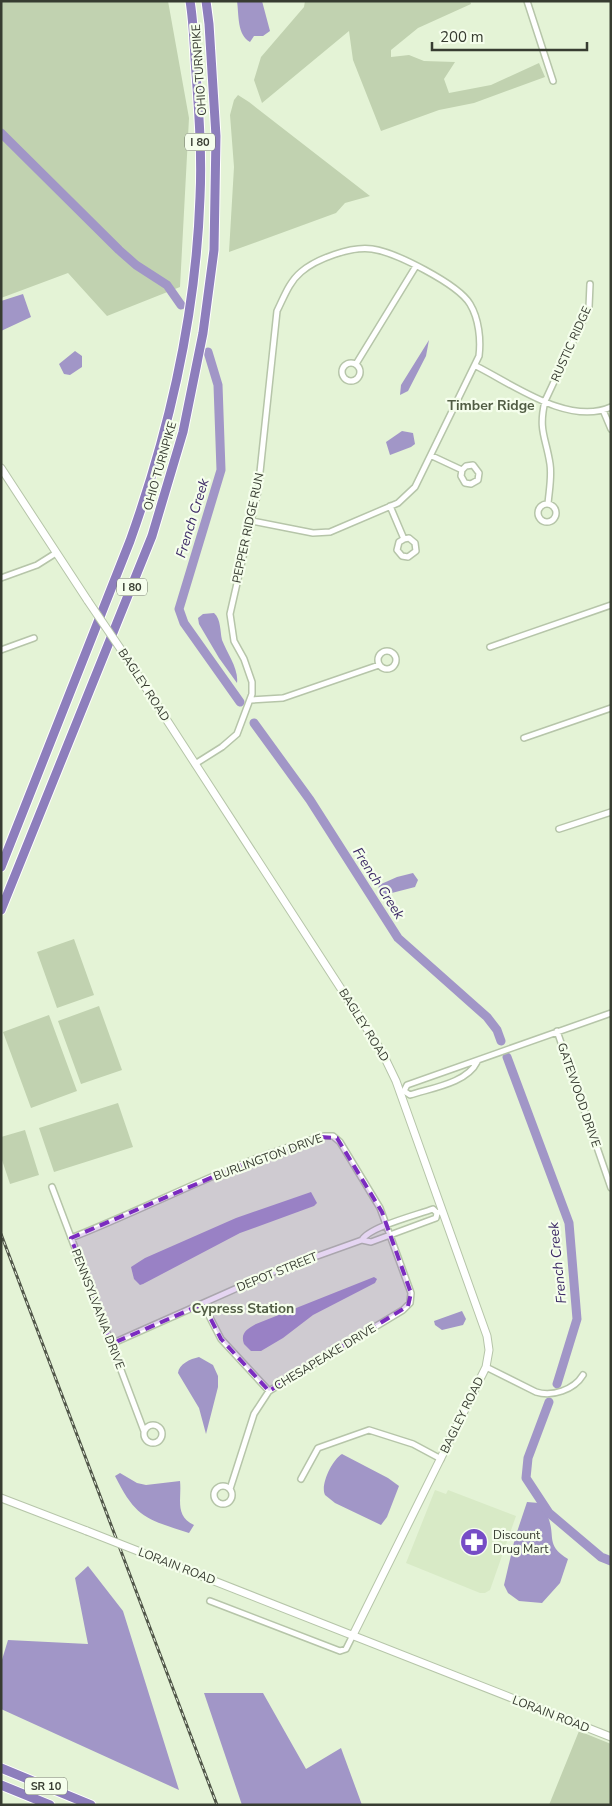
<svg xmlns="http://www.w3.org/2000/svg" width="612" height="1806" viewBox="0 0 612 1806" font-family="'Nunito Sans',sans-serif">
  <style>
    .built { fill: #d8eac6 }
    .green { fill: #c1d2b0 }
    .water { fill: #a196c7 }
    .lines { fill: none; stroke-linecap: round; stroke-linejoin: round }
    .river { stroke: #a196c7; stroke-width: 9 }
    .street-casing { stroke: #b6c5a9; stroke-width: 8 }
    .secondary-casing { stroke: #b6c5a9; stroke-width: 9 }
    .highway-casing { stroke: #fff; stroke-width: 11 }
    .street { stroke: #fff; stroke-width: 5 }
    .secondary { stroke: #fff; stroke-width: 7 }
    .highway { stroke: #8d7ebc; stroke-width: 9 }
    .rail-casing { stroke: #515749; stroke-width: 3 }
    .rail { stroke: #f5feec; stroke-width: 1; stroke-dasharray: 4; stroke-linecap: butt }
    .secondary-bridge-casing { stroke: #b6c5a9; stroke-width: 9; stroke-linecap: butt }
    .secondary-bridge { stroke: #fff; stroke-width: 7 }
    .marked { fill: #7b2cbf; fill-opacity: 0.2; stroke: #7b2cbf; stroke-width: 4; stroke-dasharray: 10 6; stroke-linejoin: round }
    .labels { text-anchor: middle; stroke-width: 4.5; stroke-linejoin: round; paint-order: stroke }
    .shield { fill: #f5feec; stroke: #707669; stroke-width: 1 }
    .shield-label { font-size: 11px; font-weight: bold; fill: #373c31 }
    .street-label { font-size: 12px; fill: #373c31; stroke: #f5feec }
    .poi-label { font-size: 12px; fill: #373c31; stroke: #f5feec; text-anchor: start }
    .neighbourhood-label { font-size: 14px; font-weight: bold; fill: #515d44; stroke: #f5feec }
    .water-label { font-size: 14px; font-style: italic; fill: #3c2966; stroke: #f5feec }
  </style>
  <rect width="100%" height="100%" fill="#e4f3d6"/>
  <path class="built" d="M435,1490L446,1494L448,1490L516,1516L490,1590L485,1593H480L406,1563Z"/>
  <path class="green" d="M1,1H168L189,118L180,287L107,316L68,273L1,298Z
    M305,1H470L471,4L418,28L391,50V57L409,55L424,61L455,62L444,79L449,93L491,85L539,63L545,77L474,103L439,110L381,131L353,60L349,31L262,103L254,80L261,57L304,7Z
    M238,95L249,102L370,196L345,203L336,213L229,252L234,167L230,115L234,100Z
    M74,939L94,995L57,1008L37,952Z
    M99,1006L122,1070L81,1084L58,1021Z
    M49,1015L77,1091L31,1108L3,1032Z
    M118,1103L133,1147L54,1172L39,1128Z
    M25,1130L39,1175L10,1184L1,1157V1137Z
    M579,1731L611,1744V1805H549Z"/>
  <path class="water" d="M237,1H262L270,31L263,36H254L250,42C237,35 239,15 237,1Z
    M23,294L31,317L1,331V301Z
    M429,340L426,356L408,391L400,395L401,385Z
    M75,351L82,356V367L70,375L64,374L59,364Z
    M402,431L413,433L415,444L411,447L390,455L386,442Z
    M214,613C221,619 220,631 222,640C227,653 239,669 237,683L219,658L199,624L198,618L203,614Z
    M413,873L418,880L415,887L384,895L378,891L379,885L397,877Z
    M311,1192L317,1203L314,1206L240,1233L143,1284L140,1285L134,1279L131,1267L145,1258L236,1218Z
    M374,1277L377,1279L375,1283L313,1315L283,1338L261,1351H251L244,1344C240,1333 247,1329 256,1324Z
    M462,1311L466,1319L463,1325L442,1330L435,1325L434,1321Z
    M199,1357L213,1365L218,1376V1387L206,1434L199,1408L178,1373C179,1364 190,1359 199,1357Z
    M342,1454L388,1478L399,1486L387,1517L381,1525L335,1503L325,1495C320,1485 332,1460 342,1454Z
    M120,1473L137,1483L146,1485L180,1481C182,1498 174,1516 194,1525L189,1533C146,1519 136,1518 115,1476Z
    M527,1502L539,1503C542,1507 546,1512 548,1517C556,1537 545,1545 568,1559L560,1583L542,1603L519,1601L508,1593L504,1585L515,1538Z
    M88,1566L123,1611L179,1790L1,1709V1663L8,1640L88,1644L75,1578Z
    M204,1693H263L306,1769L341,1748L362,1805H242Z"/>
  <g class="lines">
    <path class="river" d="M1,133L119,250L136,265L167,285L181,305
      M208,352L218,385L221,470L179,609L184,623L240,702
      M254,723L310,800L398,938L487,1017L497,1030L501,1041
      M507,1057L569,1223L577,1319L557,1384
      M549,1402L528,1458L526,1478L549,1513L601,1557L611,1561"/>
    <g class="street-casing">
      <path id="street" d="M527,1L553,81
        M342 372a9 9 0 1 1 18 0a9 9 0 1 1-18 0Z
        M356,364L416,266
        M476,366C514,385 569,426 611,407
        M603,410L611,429
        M432,456L462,470L466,466L473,465L479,473L478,480L471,484L465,483L461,476L462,470
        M538 513a9 9 0 1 1 18 0a9 9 0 1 1-18 0Z
        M548,504C549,491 552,477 550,464C546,437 538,431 545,401L589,307L590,284
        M390,506L404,539L409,538L415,543L416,551L408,557L402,556L397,550L399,542L404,539
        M1,578L37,565L56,553
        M490,647L611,605
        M1,650L34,638
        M378 660a9 9 0 1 1 18 0a9 9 0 1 1-18 0Z
        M251,700L283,698L379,665
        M524,738L611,708
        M195,764L222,747L237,734L252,694V682L244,659L234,641L230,614L258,491L277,311C284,297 289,282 301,272C316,259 351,246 372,249C395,252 458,284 470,304C479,319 481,340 479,356L415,487L398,503L330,532L313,533L252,521
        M559,829L611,812
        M557,1031L611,1188
        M404,1091L410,1095C431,1088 467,1083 477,1062
        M400,1093L404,1091L407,1085L611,1013
        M52,1187L144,1431
        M437,1213L433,1209C417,1215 369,1227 362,1240L371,1242L436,1218L437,1213L442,1211
        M71,1238C155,1205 236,1160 324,1136H333L340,1142L380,1208L411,1293L410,1303L403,1310L269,1391L254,1414L230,1489
        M203,1304L221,1339L269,1391
        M111,1344L278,1270L362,1240
        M486,1367L536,1392C552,1397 574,1390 583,1375
        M144 1434a9 9 0 1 1 18 0a9 9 0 1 1-18 0Z
        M301,1479L318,1448L369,1430L413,1444L441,1459
        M214 1495a9 9 0 1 1 18 0a9 9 0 1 1-18 0Z
        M210,1601L340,1651L346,1649L353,1635"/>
    </g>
    <g class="secondary-casing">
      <path id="secondary" d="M1,468L88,601
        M124,654L382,1052L396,1081L487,1336L489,1350L486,1367L353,1635
        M1,1498L87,1531
        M143,1553L611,1737"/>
    </g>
    <g class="highway-casing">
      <path id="highway" d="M1,867L130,541C169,432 196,314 200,197C202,156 199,114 196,73C194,49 194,25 190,1
        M1,910L152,536L183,432L203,333L214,250L216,136L209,24L206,1
        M1,1768L91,1805
        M1,1785L50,1805"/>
    </g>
    <use href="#street" class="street"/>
    <use href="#secondary" class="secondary"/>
    <use href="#highway" class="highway"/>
    <g class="rail-casing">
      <path id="rail" d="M1,1234L217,1805"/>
    </g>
    <use href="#rail" class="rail"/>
    <g class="secondary-bridge-casing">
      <path id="secondary-bridge" d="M88,601L124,654
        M87,1531L143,1553"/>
    </g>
    <use href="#secondary-bridge" class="secondary-bridge"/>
  </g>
  <path class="marked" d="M321,1137L337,1138L382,1212L411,1293L408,1306L269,1391L221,1339L203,1304L111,1344L71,1238L243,1164Z"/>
  <defs>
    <g id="pharmacy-disc" transform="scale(1.4375)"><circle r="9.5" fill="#764dc6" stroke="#f5feec"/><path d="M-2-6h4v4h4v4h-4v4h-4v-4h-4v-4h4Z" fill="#fff"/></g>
  </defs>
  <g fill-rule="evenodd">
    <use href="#pharmacy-disc" x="474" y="1542"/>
  </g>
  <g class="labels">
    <g class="shield">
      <rect x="185" y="133.5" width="30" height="17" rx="4"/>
      <rect x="117" y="578.5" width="30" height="17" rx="4"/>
      <rect x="25" y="1777.5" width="42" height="17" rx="4"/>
    </g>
    <g class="shield-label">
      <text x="200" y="146">I 80</text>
      <text x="132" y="591">I 80</text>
      <text x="46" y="1790">SR 10</text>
    </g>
    <g class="street-label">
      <text transform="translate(199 70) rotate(-94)" y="4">OHIO TURNPIKE</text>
      <text transform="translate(571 344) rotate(-66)" y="4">RUSTIC RIDGE</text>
      <text transform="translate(160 466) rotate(-74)" y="4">OHIO TURNPIKE</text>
      <text transform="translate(248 528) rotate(-78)" y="4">PEPPER RIDGE RUN</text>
      <text transform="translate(144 685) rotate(57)" y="4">BAGLEY ROAD</text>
      <text transform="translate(364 1025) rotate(58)" y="4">BAGLEY ROAD</text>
      <text transform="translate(579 1095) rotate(71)" y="4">GATEWOOD DRIVE</text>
      <text transform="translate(268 1157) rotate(-20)" y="4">BURLINGTON DRIVE</text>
      <text transform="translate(277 1272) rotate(-22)" y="4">DEPOT STREET</text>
      <text transform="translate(98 1309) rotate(69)" y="4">PENNSYLVANIA DRIVE</text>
      <text transform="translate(325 1357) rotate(-31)" y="4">CHESAPEAKE DRIVE</text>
      <text transform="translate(462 1415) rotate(-64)" y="4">BAGLEY ROAD</text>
      <text transform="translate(177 1566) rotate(21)" y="4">LORAIN ROAD</text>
      <text transform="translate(551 1714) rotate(21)" y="4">LORAIN ROAD</text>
    </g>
    <g class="poi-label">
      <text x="493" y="1539">Discount<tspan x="493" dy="14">Drug Mart</tspan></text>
    </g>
    <g class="neighbourhood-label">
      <text x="491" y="410">Timber Ridge</text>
      <text x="243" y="1313">Cypress Station</text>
    </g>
    <g class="water-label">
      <text transform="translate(192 518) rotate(-73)" y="5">French Creek</text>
      <text transform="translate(379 883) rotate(57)" y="5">French Creek</text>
      <text transform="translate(557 1263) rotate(-96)" y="5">French Creek</text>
    </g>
  </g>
  <rect width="612" height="1806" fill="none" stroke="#373c31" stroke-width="5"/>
  <path d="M432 42v8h155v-8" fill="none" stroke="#373c31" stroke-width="2.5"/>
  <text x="440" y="42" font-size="15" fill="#373c31" stroke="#f5feec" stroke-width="4" paint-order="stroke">200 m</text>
</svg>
